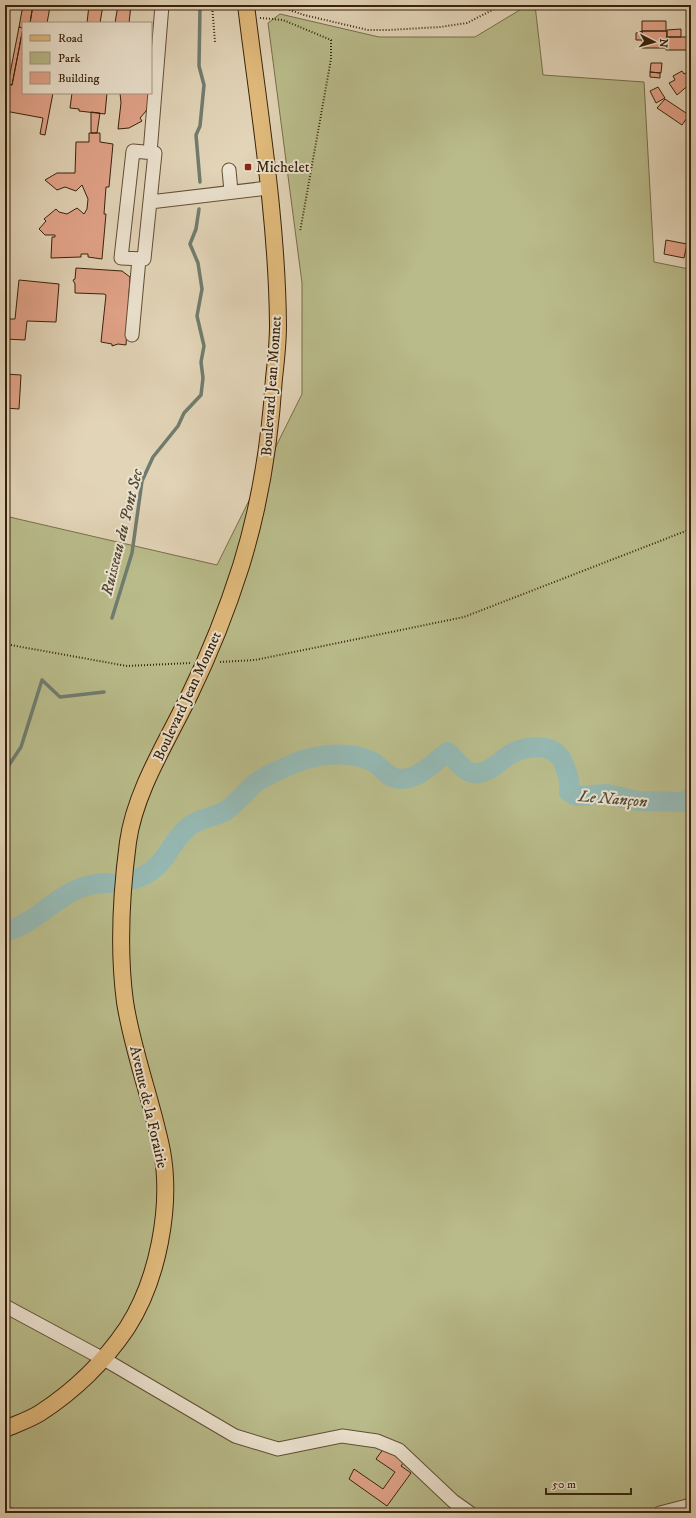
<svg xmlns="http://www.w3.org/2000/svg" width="696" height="1518" viewBox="0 0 696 1518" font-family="'IM FELL DW Pica',serif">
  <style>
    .green { fill: #b9bb8a; stroke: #786e4a }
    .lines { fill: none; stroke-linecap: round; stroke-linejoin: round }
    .stream { stroke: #707c6f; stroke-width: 3.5 }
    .river { stroke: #95b8b2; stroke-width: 20 }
    .building { fill: #e3a48a; stroke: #38220b }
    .minor-casing { stroke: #624e36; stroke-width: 15 }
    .major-casing { stroke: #38220b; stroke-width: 18 }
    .path { stroke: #38220b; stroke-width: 2; stroke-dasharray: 1 2; stroke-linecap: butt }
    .minor { stroke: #ece3d0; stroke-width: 13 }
    .major { stroke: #e1ba7c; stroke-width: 16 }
    .poi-dot { fill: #8f2418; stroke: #ece3d0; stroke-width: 1.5 }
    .labels { text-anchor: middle; stroke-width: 4; stroke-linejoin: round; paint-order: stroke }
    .poi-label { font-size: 15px; fill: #38220b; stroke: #ece3d0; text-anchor: start }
    .street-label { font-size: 15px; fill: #38220b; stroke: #ece3d0 }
    .water-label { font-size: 16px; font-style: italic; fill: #4f4835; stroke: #ece3d0 }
  </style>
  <rect width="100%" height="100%" fill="#e2d4b7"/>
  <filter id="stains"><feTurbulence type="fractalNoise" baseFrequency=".005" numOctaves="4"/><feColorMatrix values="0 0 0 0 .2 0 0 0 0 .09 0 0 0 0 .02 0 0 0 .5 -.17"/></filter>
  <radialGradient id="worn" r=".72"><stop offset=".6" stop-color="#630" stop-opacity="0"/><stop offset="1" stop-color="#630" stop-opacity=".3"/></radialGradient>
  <path class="green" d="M528,5H535L543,75L644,82L654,262L689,269L691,229V1513H29L5,1506V516L217,565L302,394V283L268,23L280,14L379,37H475Z"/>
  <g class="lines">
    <path class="stream" d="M200,7L199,66L204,85L200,126L196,135L200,182
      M112,618L132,553L142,481L153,457L178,426L184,413L201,395L203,378L201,362L204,346L197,316L202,289L198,263L190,244L196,229L199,209
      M5,771L21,747L42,680L60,697L104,692"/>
    <path class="river" d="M134,879C166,870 166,847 187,828C198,818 213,818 225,811C236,804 245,792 254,784C267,774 285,767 300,761C321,754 348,751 369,760C384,766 387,783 408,778C423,775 435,761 448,752C455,759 463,772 474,773C488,775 498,762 509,755C525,745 554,742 563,762C567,773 571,781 569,792L576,796L607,794L638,801L684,802L691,797
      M5,932C47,919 62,882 110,883"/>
  </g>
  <path class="building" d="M23,5H33L30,23H23V93H53L45,135L40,134L43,118L5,111L8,84L12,85L23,28L19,27Z
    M33,5L50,7L47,23H30Z
    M89,5H103L100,23H87Z
    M114,5H131L129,23H115L118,5Z
    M642,21H666V31H642Z
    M19,27L23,28L12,85L8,84Z
    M681,29V37H667V30Z
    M642,31V40H636V33Z
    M642,31H667L666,48H642Z
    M667,37H689L688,50H666Z
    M651,63H662L661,73L650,72Z
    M691,70V83L677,95L669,83L675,80L673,76L682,71L684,74Z
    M650,72L660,73V78L650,77Z
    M658,87L665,98L656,103L650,91Z
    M72,93H107L105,114L79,111V109L70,108Z
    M120,93H150L149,102L146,111L140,118L142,121L129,128L118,129L121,103Z
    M665,99L689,115L682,125L657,108Z
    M91,112L100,113L97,133H91Z
    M89,133H100V142L113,144L109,187H106L104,214H106L102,259L88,257V254H81V257L51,258L52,237H55V235H45L39,229L46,221L44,219L56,209L59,212L67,214L77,208L84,214L87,209L88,199L82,185L76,191L65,187L57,190L45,180L57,173H75L76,142H89Z
    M666,240L687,244L684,258L664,254Z
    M76,268L122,271L130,277L126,345L118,344L112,346V344L101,342L106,295L104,294L75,293V284L73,280L75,279Z
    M19,280L59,284L56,322L27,321L25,340L5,339V319H15Z
    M5,374L21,375L19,409L5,408Z
    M384,1448L404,1462L401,1466L411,1473L387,1506L349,1479L354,1469L383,1489L395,1472L376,1459Z"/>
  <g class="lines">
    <g class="minor-casing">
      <path id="minor" d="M133,151L155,153L144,259L121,258Z
        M150,153L162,5
        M229,170L231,191
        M150,202L268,188
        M132,335L139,259
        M5,1306L109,1362L235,1436L278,1449L342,1436L377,1441L399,1450L453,1501L470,1513
        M660,1513L691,1505"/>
    </g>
    <g class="major-casing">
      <path id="major" d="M5,1429C16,1424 29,1420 40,1413C74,1391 104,1362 127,1328C158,1280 172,1207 162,1151C152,1101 133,1053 125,1002C118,949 121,895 128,842C135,791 168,740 190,694C210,653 227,610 241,566C260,505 270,442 274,378C276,361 278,343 278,325C277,218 259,111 246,5"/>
    </g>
    <path class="path" d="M212,5L215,42
      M275,5L304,15L368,30H389L440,27L467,23L502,5
      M260,18L283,20L331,40V59L300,232
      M5,644L127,666L190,663
      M220,662L255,660L464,617L691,529"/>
    <use href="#minor" class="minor"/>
    <use href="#major" class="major"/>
  </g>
  <rect class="poi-dot" x="244" y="163" width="8" height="8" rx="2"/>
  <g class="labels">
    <g class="poi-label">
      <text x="256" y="172">Michelet</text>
    </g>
    <g class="street-label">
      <text transform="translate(271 386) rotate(-86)" y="5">Boulevard Jean Monnet</text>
      <text transform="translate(187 696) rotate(-65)" y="5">Boulevard Jean Monnet</text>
      <text transform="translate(149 1107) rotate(77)" y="5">Avenue de la Forairie</text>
    </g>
    <g class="water-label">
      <text transform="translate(121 532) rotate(-76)" y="6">Ruisseau du Pont Sec</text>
      <text transform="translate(613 798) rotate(5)" y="6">Le Nançon</text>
    </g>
  </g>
  <rect width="696" height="1518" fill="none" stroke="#e2d4b7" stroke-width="20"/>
  <rect x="6" y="6" width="684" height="1506" fill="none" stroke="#38220b" stroke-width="2"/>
  <rect x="10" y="10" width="676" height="1498" fill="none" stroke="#38220b"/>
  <rect x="22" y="22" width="130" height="72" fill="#ece3d0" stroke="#a49681"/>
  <rect x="30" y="35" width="20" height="6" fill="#e1ba7c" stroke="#a49681"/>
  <text x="58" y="42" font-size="12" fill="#38220b">Road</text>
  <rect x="30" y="52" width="20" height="12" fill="#b9bb8a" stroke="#a49681"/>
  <text x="58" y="62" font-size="12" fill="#38220b">Park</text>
  <rect x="30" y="72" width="20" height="12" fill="#e3a48a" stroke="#a49681"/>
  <text x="58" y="82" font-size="12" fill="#38220b">Building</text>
  <g transform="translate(654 42) rotate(96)" stroke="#ece3d0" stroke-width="3" paint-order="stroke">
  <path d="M0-3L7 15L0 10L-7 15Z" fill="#38220b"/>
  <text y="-6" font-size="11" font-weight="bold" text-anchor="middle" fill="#38220b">N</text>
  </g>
  <path d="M546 1488v6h85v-6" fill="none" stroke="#38220b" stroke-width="2"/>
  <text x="552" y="1488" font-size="12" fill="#38220b" stroke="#ece3d0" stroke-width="3" paint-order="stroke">50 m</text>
  <rect width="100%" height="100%" filter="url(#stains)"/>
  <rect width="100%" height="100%" fill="url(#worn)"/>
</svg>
